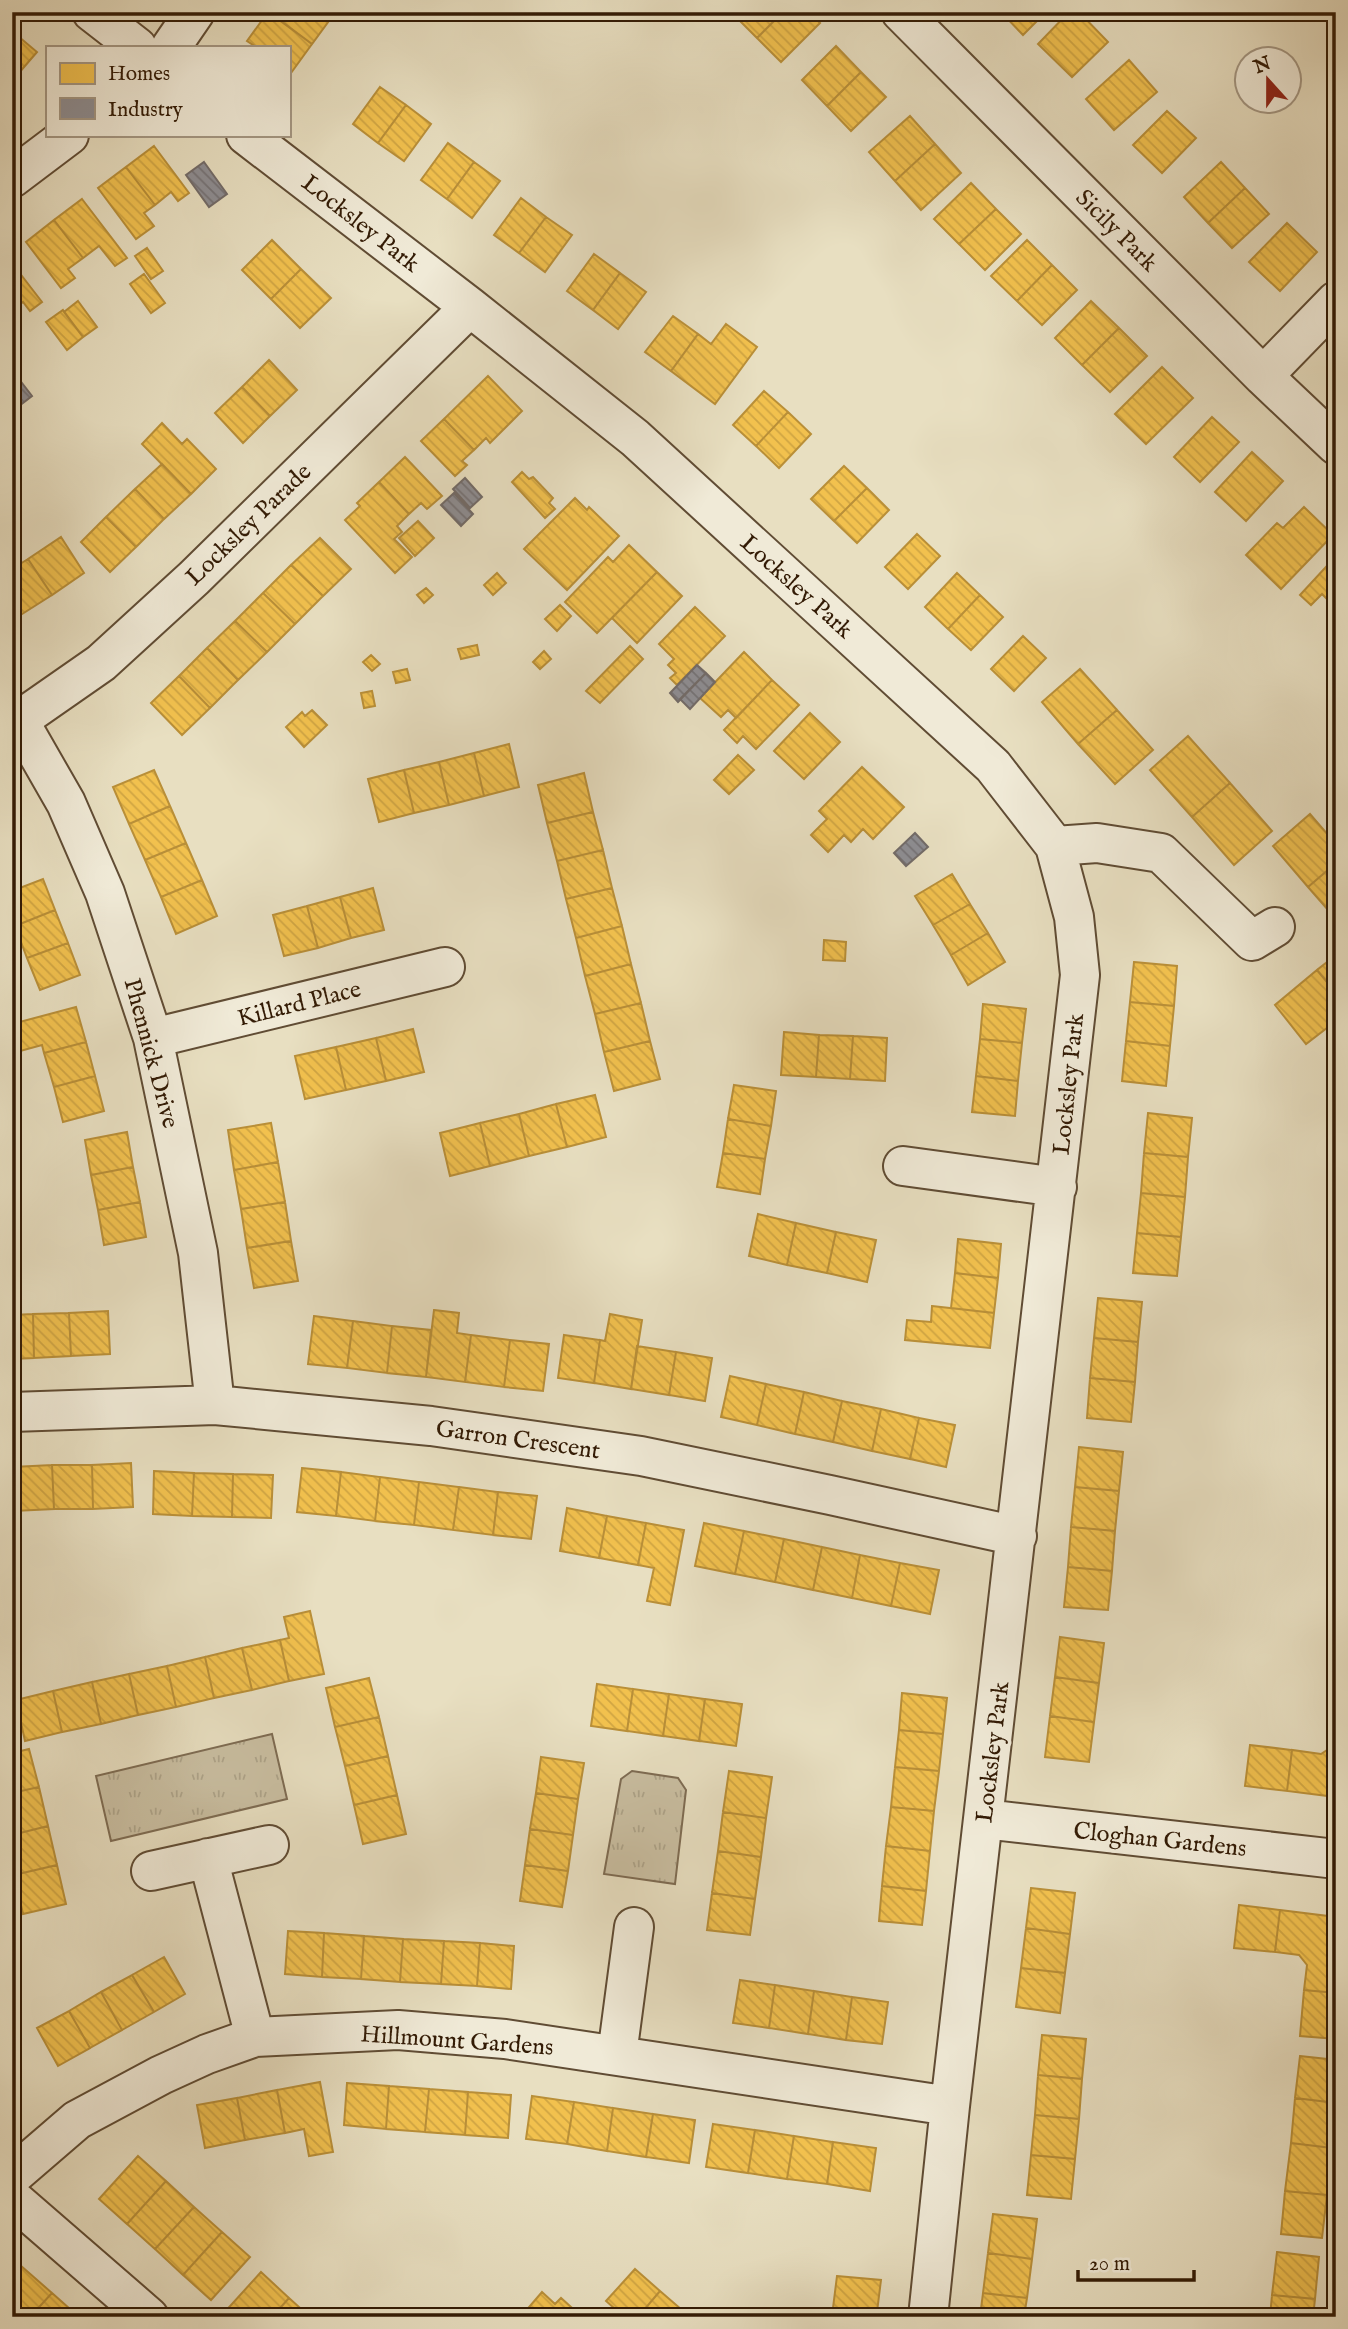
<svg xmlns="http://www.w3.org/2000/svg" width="1348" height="2329" viewBox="0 0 1348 2329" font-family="'IM FELL English',serif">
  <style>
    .grass { fill: url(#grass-tufts); stroke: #7e6c53; stroke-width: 2 }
    .homes { fill: url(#homes-back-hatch); stroke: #b98f38; stroke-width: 2 }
    .industry { fill: url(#industry-back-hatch); stroke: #726b68; stroke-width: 2 }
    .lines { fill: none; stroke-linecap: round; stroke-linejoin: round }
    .street-casing { stroke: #604c34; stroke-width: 42 }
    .street { stroke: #f0ead7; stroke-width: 38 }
    .labels { text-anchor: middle; stroke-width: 7; stroke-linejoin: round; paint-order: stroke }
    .street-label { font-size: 24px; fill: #331b05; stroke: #f0ead7 }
  </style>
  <defs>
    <pattern id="grass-tufts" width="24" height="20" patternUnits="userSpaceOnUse" patternTransform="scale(1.75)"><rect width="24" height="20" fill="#c9bea1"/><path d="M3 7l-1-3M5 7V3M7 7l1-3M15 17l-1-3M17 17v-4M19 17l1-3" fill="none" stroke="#ada389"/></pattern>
    <pattern id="homes-back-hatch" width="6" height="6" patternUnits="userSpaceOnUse" patternTransform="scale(1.75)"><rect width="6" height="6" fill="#f2c14e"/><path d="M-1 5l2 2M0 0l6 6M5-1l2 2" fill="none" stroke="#d0a543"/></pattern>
    <pattern id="industry-back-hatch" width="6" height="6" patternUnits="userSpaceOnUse" patternTransform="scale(1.75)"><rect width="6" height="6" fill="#8d8d92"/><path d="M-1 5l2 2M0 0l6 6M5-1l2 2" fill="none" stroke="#747275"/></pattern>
  </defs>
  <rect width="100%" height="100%" fill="#e8dfc1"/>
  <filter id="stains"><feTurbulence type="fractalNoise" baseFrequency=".00286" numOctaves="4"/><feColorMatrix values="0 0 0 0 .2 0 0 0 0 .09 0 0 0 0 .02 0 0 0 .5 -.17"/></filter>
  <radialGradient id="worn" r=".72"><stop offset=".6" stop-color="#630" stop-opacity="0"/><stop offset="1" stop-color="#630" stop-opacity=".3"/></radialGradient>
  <path class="grass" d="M272,1734L287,1799L111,1841L96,1776Z
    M632,1771L678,1778L686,1790L675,1884L604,1874L621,1779Z"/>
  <path class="homes" d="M268,12L312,44L291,73L289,71V47H256L247,41Z
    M269,12H331L334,14L312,44Z
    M735,12H783L757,38L733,14Z
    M783,12H809L820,23L781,62L757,38Z
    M1001,12H1046L1023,35Z
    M1069,12H1079L1108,42L1072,77L1038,44Z
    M12,31L37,52L12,81Z
    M836,46L861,72L827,106L802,80Z
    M1129,60L1157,92L1114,130L1086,99Z
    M861,72L886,97L851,131L827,106Z
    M380,87L406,105L378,143L353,124Z
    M406,105L431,124L404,161L378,143Z
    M1167,111L1196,138L1162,173L1133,145Z
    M910,116L935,144L895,181L869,152Z
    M448,143L474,162L447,199L421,180Z
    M935,144L961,173L921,210L895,181Z
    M154,146L189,193L178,201L171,192L155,205L126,167Z
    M474,162L500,181L472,218L447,199Z
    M1221,162L1245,188L1208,223L1184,197Z
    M126,167L155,205L144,213L154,226L136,239L98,188Z
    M971,183L996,209L959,244L934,219Z
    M1245,188L1269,214L1232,248L1208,223Z
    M521,198L546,217L519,253L494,235Z
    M82,199L127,258L115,266L99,246L83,258L54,220Z
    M996,209L1021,234L985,270L959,244Z
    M546,217L572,235L545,272L519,253Z
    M54,220L83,258L68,269L75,278L61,288L26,242Z
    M1287,223L1317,252L1280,291L1249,262Z
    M272,240L301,269L271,299L242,270Z
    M1027,240L1052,265L1017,301L991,276Z
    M147,248L163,271L151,279L135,256Z
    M594,254L620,273L593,310L567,291Z
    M12,263L42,302L30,311L23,302L12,311Z
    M1052,265L1077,290L1042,325L1017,301Z
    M301,269L331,298L300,328L271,299Z
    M620,273L646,292L618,329L593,310Z
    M144,274L165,303L151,313L130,284Z
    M78,301L97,327L83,337L64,312Z
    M1091,301L1119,328L1082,365L1055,338Z
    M63,310L83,337L67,350L46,322Z
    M673,316L698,334L671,371L645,352Z
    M726,324L757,347L715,404L671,371L698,334L711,344Z
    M1119,328L1147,356L1110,392L1082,365Z
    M269,360L297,390L270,416L242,387Z
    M1162,367L1193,398L1146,444L1115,414Z
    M488,376L522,411L490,443L486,438L474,450L444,419Z
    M242,387L270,416L243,443L215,413Z
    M764,391L788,412L756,446L733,425Z
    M788,412L811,434L779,468L756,446Z
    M1212,417L1239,442L1200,482L1174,457Z
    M444,419L474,450L462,461L467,465L455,476L421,441Z
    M162,423L182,444L187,439L216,469L191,494L142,444Z
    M1252,452L1283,481L1246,521L1215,492Z
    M405,457L442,496L427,509L421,503L409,514L379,482Z
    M162,464L191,494L164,519L135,489Z
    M844,466L867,488L834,521L811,499Z
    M522,472L529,479L533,477L553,498L549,503L555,509L545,518L512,482Z
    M379,482L409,514L397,526L402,532L394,539L412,557L395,573L345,520L360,506L357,503Z
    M867,488L889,510L857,543L834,521Z
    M135,489L164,519L136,547L106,517Z
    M575,498L587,510L589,507L619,536L567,590L524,549Z
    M1304,507L1333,535L1281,589L1246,555L1277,523L1283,528Z
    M106,517L136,547L110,572L81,542Z
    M418,521L434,538L415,556L399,538Z
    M917,534L940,556L908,589L885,567Z
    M61,537L84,573L52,595L28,559Z
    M320,538L351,569L323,596L291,565Z
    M629,545L657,572L597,633L565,602L608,557L613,562Z
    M1336,556V608L1322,594L1311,605L1300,595Z
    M28,559L52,595L19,616L12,607V569Z
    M291,565L323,596L295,624L263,593Z
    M657,572L682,596L637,643L612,618Z
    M497,573L506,583L493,595L484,585Z
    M957,573L980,595L948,629L925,607Z
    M426,588L433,595L424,603L417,595Z
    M263,593L295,624L267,652L235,621Z
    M980,595L1003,617L971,650L948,629Z
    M560,605L571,616L557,631L545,619Z
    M695,607L725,636L677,685L670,678L676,673L668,665L674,659L659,644Z
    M235,621L267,652L238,680L207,648Z
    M1023,636L1046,658L1014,691L991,669Z
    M477,645L479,655L461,659L458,649Z
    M630,646L643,659L600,703L586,691Z
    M207,648L238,680L210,708L179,676Z
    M544,651L551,659L540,669L533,662Z
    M744,652L772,680L736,718L728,710L721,717L700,698Z
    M371,655L380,664L372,671L363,662Z
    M407,669L410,680L396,683L393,672Z
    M1080,669L1117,710L1078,744L1042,702Z
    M179,676L210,708L182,735L151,703Z
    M772,680L799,705L756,749L743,736L737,743L724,730Z
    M372,691L375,706L364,708L361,693Z
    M312,710L327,725L304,747L286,727L302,712L305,716Z
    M1117,710L1153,750L1115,784L1078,744Z
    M810,713L840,742L804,779L774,751Z
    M1188,736L1230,783L1192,817L1150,770Z
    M509,744L519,787L484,796L474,753Z
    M474,753L484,796L449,805L439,762Z
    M738,755L754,770L729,794L714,780Z
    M439,762L449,805L414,813L404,770Z
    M862,767L904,807L873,839L863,829L851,842L844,835L828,852L811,835L827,819L819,811Z
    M154,770L170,806L129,824L113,787Z
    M404,770L414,813L379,822L368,779Z
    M584,773L593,812L547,823L538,785Z
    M1230,783L1272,831L1234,865L1192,817Z
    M170,806L186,843L145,860L129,824Z
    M593,812L603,850L557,861L547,823Z
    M1310,814L1336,844V863L1308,887L1273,846Z
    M186,843L202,880L161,897L145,860Z
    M603,850L612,888L566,899L557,861Z
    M1336,863V919L1308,887Z
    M952,874L970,904L933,925L915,896Z
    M43,879L55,910L15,926L12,918V891Z
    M202,880L217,916L176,934L161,897Z
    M373,888L384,930L351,938L340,897Z
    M612,888L622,926L576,938L566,899Z
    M340,897L351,938L318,948L307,906Z
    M970,904L988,933L951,955L933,925Z
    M307,906L318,948L284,956L273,915Z
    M55,910L68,943L27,958L15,926Z
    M622,926L631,964L585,976L576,938Z
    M988,933L1005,962L968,985L951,955Z
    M824,940L846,942L845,961L823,960Z
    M68,943L80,975L40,990L27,958Z
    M1336,955V993L1317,970Z
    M1134,962L1177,966L1174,1006L1130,1002Z
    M631,964L641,1003L595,1014L585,976Z
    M1317,970L1336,993V1021L1306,1044L1275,1005Z
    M1130,1002L1174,1006L1170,1046L1126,1041Z
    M641,1003L650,1041L604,1052L595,1014Z
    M983,1004L1026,1009L1022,1043L980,1039Z
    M76,1007L86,1042L44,1053L42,1045L13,1053L12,1024Z
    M413,1029L424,1072L386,1081L376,1038Z
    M784,1032L819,1035L816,1077L781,1075Z
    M819,1035L853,1036L850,1079L816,1077Z
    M853,1036L887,1038L885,1081L850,1079Z
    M376,1038L386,1081L346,1090L336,1047Z
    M980,1039L1022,1043L1018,1081L976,1076Z
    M650,1041L660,1079L614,1091L604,1052Z
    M1126,1041L1170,1046L1166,1086L1122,1081Z
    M86,1042L95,1076L54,1087L44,1053Z
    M336,1047L346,1090L305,1099L295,1056Z
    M95,1076L104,1111L63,1122L54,1087Z
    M976,1076L1018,1081L1015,1116L972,1112Z
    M734,1085L776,1091L771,1126L728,1119Z
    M595,1095L606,1137L567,1147L556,1104Z
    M556,1104L567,1147L529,1156L519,1114Z
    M1148,1113L1192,1118L1188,1157L1144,1153Z
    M519,1114L529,1156L490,1166L480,1123Z
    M728,1119L771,1126L765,1159L723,1153Z
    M271,1123L278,1162L234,1170L228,1130Z
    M480,1123L490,1166L450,1176L440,1133Z
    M127,1132L133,1167L91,1175L85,1140Z
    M723,1153L765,1159L760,1194L717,1187Z
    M1144,1153L1188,1157L1185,1197L1141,1193Z
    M278,1162L285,1202L241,1209L234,1170Z
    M133,1167L140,1202L98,1210L91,1175Z
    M1141,1193L1185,1197L1181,1237L1137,1233Z
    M140,1202L146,1237L104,1245L98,1210Z
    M285,1202L291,1241L247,1248L241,1209Z
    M758,1214L796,1223L787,1265L749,1256Z
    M796,1223L836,1232L827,1273L787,1265Z
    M836,1232L876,1240L867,1282L827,1273Z
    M1137,1233L1181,1237L1177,1276L1133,1273Z
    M958,1239L1001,1244L998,1278L955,1273Z
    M291,1241L298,1281L254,1288L247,1248Z
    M955,1273L998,1278L994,1313L951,1308Z
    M1098,1298L1142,1302L1138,1342L1094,1338Z
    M932,1306L994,1313L990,1348L905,1340L907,1320L931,1322Z
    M434,1310L459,1313L457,1333L471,1335L465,1382L426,1377Z
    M108,1311L110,1354L71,1356L69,1313Z
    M69,1313L71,1356L34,1358L33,1314Z
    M33,1314L34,1358L12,1359V1315Z
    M610,1314L642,1320L631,1389L594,1383L600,1340L605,1341Z
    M314,1316L353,1321L347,1368L308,1364Z
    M353,1321L392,1326L387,1373L347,1368Z
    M392,1326L431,1330L426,1377L387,1373Z
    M471,1335L510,1340L504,1387L465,1382Z
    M564,1335L600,1340L594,1383L558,1378Z
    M1094,1338L1138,1342L1135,1382L1090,1378Z
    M510,1340L549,1344L543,1391L504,1387Z
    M637,1346L676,1352L669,1395L631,1389Z
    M676,1352L712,1358L705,1401L669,1395Z
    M730,1376L766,1384L757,1425L721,1417Z
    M1090,1378L1135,1382L1131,1422L1087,1418Z
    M766,1384L804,1392L795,1434L757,1425Z
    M804,1392L842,1401L833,1442L795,1434Z
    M842,1401L881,1409L872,1451L833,1442Z
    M881,1409L919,1418L910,1459L872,1451Z
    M919,1418L955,1425L946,1467L910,1459Z
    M1079,1447L1123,1452L1119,1491L1075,1487Z
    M131,1463L133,1507L93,1509L92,1465Z
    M52,1465H92L93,1509H54Z
    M52,1465L54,1509L14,1511L13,1467Z
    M12,1467L14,1511H12Z
    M302,1468L341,1472L336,1516L297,1512Z
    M154,1471L194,1473L192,1516L153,1514Z
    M341,1472L380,1477L375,1521L336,1516Z
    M194,1473L233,1474L232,1517L192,1516Z
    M233,1474L273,1475L271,1518L232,1517Z
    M380,1477L419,1482L414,1525L375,1521Z
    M419,1482L459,1487L453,1530L414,1525Z
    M459,1487L498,1492L493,1535L453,1530Z
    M1075,1487L1119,1491L1115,1531L1071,1527Z
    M498,1492L537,1496L531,1539L493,1535Z
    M567,1508L607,1516L599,1558L560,1551Z
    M607,1516L646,1523L638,1565L599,1558Z
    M646,1523L684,1530L670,1605L647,1601L654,1568L638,1565Z
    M704,1523L744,1531L735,1574L695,1566Z
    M1071,1527L1115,1531L1112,1571L1068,1567Z
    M744,1531L784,1539L775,1582L735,1574Z
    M784,1539L822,1547L813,1590L775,1582Z
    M822,1547L860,1555L852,1598L813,1590Z
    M860,1555L900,1563L891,1606L852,1598Z
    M900,1563L939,1570L930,1614L891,1606Z
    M1068,1567L1112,1571L1108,1610L1064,1607Z
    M310,1611L324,1674L289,1681L280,1640L289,1638L284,1617Z
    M1060,1637L1104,1643L1099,1683L1055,1677Z
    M280,1640L289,1681L252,1690L242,1648Z
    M242,1648L252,1690L214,1698L205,1657Z
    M205,1657L214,1698L176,1707L167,1666Z
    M167,1666L176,1707L138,1715L129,1674Z
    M129,1674L138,1715L101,1724L92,1682Z
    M1055,1677L1099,1683L1094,1722L1050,1716Z
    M369,1678L379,1717L335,1727L326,1688Z
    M92,1682L101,1724L62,1732L53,1691Z
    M597,1684L633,1689L627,1731L591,1726Z
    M633,1689L669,1694L663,1736L627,1731Z
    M53,1691L62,1732L25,1741L16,1700Z
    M902,1693L947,1698L943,1734L899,1730Z
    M669,1694L705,1699L699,1741L663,1736Z
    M705,1699L742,1704L736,1746L699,1741Z
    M1050,1716L1094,1722L1089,1762L1045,1757Z
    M379,1717L388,1756L345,1766L335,1727Z
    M1334,1720H1336V1797L1287,1791L1292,1750L1321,1754L1330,1748Z
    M899,1730L943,1734L939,1771L895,1767Z
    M1250,1745L1292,1750L1287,1791L1245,1786Z
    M29,1749L39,1787L12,1793V1753Z
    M388,1756L397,1795L354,1805L345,1766Z
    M541,1757L584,1763L578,1799L536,1793Z
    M895,1767L939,1771L934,1811L891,1807Z
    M729,1771L772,1777L766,1818L723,1812Z
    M39,1787L48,1826L12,1835V1793Z
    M536,1793L578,1799L573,1835L530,1829Z
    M397,1795L406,1834L363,1844L354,1805Z
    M891,1807L934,1811L930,1851L886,1846Z
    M723,1812L766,1818L761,1857L718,1851Z
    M48,1826L57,1865L14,1875L12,1835Z
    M530,1829L573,1835L568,1871L525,1865Z
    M886,1846L930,1851L926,1891L882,1886Z
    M718,1851L761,1857L755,1899L712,1893Z
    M57,1865L66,1904L23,1914L14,1875Z
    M525,1865L568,1871L562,1907L520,1901Z
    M882,1886L926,1891L922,1925L879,1921Z
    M1031,1888L1075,1893L1070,1934L1026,1928Z
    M712,1893L755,1899L750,1935L707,1930Z
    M1239,1905L1280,1910L1275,1952L1234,1948Z
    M1280,1910L1328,1916L1336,1926V1993L1304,1990L1307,1965L1299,1955L1275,1952Z
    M1026,1928L1070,1934L1065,1973L1021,1968Z
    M288,1931L324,1933L322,1977L285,1974Z
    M324,1933L364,1936L361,1979L322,1977Z
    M364,1936L403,1939L400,1982L361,1979Z
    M403,1939L444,1941L441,1984L400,1982Z
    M444,1941L480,1943L477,1986L441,1984Z
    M480,1943L514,1946L511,1989L477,1986Z
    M164,1957L185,1994L154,2012L132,1975Z
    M1021,1968L1065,1973L1060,2013L1016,2007Z
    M132,1975L154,2012L122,2030L101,1992Z
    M740,1980L775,1985L769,2028L733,2023Z
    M775,1985L814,1991L808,2034L769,2028Z
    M1304,1990L1336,1993V2039L1300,2036Z
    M814,1991L852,1997L846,2040L808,2034Z
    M101,1992L122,2030L90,2048L69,2011Z
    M852,1997L888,2002L882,2044L846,2040Z
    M69,2011L90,2048L58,2066L37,2028Z
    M1042,2035L1086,2039L1082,2079L1038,2075Z
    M1300,2056L1336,2060V2103L1295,2098Z
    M1038,2075L1082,2079L1079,2119L1035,2115Z
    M320,2082L333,2152L309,2156L304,2129L285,2133L277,2090Z
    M347,2083L389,2086L386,2129L344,2125Z
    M389,2086L429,2089L425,2132L386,2129Z
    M429,2089L468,2092L465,2135L425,2132Z
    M277,2090L285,2133L245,2140L237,2098Z
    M468,2092L511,2095L508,2138L465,2135Z
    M532,2096L574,2102L567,2144L526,2139Z
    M237,2098L245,2140L205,2148L197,2105Z
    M1295,2098L1336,2103L1332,2148L1291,2143Z
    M574,2102L613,2108L607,2151L567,2144Z
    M613,2108L653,2114L646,2157L607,2151Z
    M653,2114L695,2120L689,2163L646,2157Z
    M1035,2115L1079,2119L1075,2159L1031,2155Z
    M713,2124L755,2130L748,2173L706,2167Z
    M755,2130L794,2136L787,2179L748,2173Z
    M794,2136L833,2142L827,2184L787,2179Z
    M833,2142L876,2148L870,2191L827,2184Z
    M1291,2143L1332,2148L1327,2195L1285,2191Z
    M1031,2155L1075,2159L1071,2199L1027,2195Z
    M138,2156L166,2181L127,2224L99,2199Z
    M166,2181L194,2207L155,2249L127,2224Z
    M1285,2191L1327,2195L1322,2238L1281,2234Z
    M194,2207L222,2232L183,2275L155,2249Z
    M993,2214L1037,2219L1032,2259L988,2253Z
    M222,2232L250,2257L211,2300L183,2275Z
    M1277,2252L1319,2257L1315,2299L1272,2295Z
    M988,2253L1032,2259L1027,2298L983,2293Z
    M20,2265L52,2293L30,2317H12V2273Z
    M635,2269L660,2291L638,2317H624L606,2301Z
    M261,2272L289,2298L272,2317H224L222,2315Z
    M837,2276L881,2280L877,2312L833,2308Z
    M660,2291L689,2316L688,2317H638Z
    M542,2292L555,2304L561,2298L582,2317H528L524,2313Z
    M52,2293L79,2317H30Z
    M983,2293L1027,2298L1024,2317H980Z
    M1272,2295L1315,2299L1313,2317H1270Z
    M289,2298L310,2317H272Z
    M833,2308L877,2312V2317H832Z"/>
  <path class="industry" d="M204,162L227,194L209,207L186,175Z
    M12,370L32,396L15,409L12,405Z
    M465,478L482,497L470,508L453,489Z
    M454,493L473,514L461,526L441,505Z
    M697,665L706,673L678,702L670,693Z
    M706,673L715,682L690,709L680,699Z
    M915,833L928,847L906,866L894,853Z
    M1139,2308L1163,2311V2317H1138Z"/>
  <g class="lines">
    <g class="street-casing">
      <path id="street" d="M92,12L137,47
        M901,12L1263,376L1336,445
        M171,47L195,12
        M246,135L470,307L635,438L993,766L1055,846L1074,917L1080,975L950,2106L928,2317
        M12,178L69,135
        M1263,376L1336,301
        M19,721L66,803L105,893L153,1038L198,1253L215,1405
        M12,725L101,663L194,578L470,307
        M1055,846L1097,843L1161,853L1252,941L1275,927
        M153,1038L445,967
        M903,1166L1057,1187
        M12,1412L215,1405L431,1426L641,1456L830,1495L1017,1536
        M984,1819L1336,1859
        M208,1858L255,2037
        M151,1871L269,1845
        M617,2055L634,1927
        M12,2176L77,2120L161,2075L207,2054L255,2037L398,2030L505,2039L950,2106
        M12,2198L149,2317"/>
    </g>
    <use href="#street" class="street"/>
  </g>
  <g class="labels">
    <g class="street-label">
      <text transform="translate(361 223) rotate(38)" y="8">Locksley Park</text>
      <text transform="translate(1117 230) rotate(45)" y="8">Sicily Park</text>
      <text transform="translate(248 524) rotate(-44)" y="8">Locksley Parade</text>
      <text transform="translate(797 586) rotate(42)" y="8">Locksley Park</text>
      <text transform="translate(299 1003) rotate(-14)" y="8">Killard Place</text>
      <text transform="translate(152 1053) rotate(75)" y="8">Phennick Drive</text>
      <text transform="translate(1068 1084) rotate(-84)" y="8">Locksley Park</text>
      <text transform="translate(518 1439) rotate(8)" y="8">Garron Crescent</text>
      <text transform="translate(992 1752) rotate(-83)" y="8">Locksley Park</text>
      <text transform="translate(1160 1839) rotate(6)" y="8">Cloghan Gardens</text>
      <text transform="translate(457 2040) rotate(4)" y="8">Hillmount Gardens</text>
    </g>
  </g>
  <rect width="1348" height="2329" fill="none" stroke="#e8dfc1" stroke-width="42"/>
  <rect x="14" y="14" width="1320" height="2301" fill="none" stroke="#331b05" stroke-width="3.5"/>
  <rect x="21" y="21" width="1306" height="2287" fill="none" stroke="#331b05" stroke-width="2"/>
  <rect x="46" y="46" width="245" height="91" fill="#f0ead7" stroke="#a49783" stroke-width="2"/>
  <rect x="60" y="63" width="35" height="21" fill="#f2c14e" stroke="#a49783" stroke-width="2"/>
  <text x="108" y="80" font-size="21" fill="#331b05">Homes</text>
  <rect x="60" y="98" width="35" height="21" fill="#8d8d92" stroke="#a49783" stroke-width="2"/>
  <text x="108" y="116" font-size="21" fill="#331b05">Industry</text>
  <g transform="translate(1268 80) rotate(339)"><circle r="33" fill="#f0ead7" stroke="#a49783" stroke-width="2"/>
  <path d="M0-5L12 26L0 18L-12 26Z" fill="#8f2418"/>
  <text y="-10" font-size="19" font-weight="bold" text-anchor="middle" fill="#331b05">N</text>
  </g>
  <path d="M1078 2270v10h116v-10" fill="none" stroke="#331b05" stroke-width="3.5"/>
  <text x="1089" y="2270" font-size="21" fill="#331b05" stroke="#f0ead7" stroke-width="5" paint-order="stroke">20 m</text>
  <rect width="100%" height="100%" filter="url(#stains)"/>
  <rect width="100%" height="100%" fill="url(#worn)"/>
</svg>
